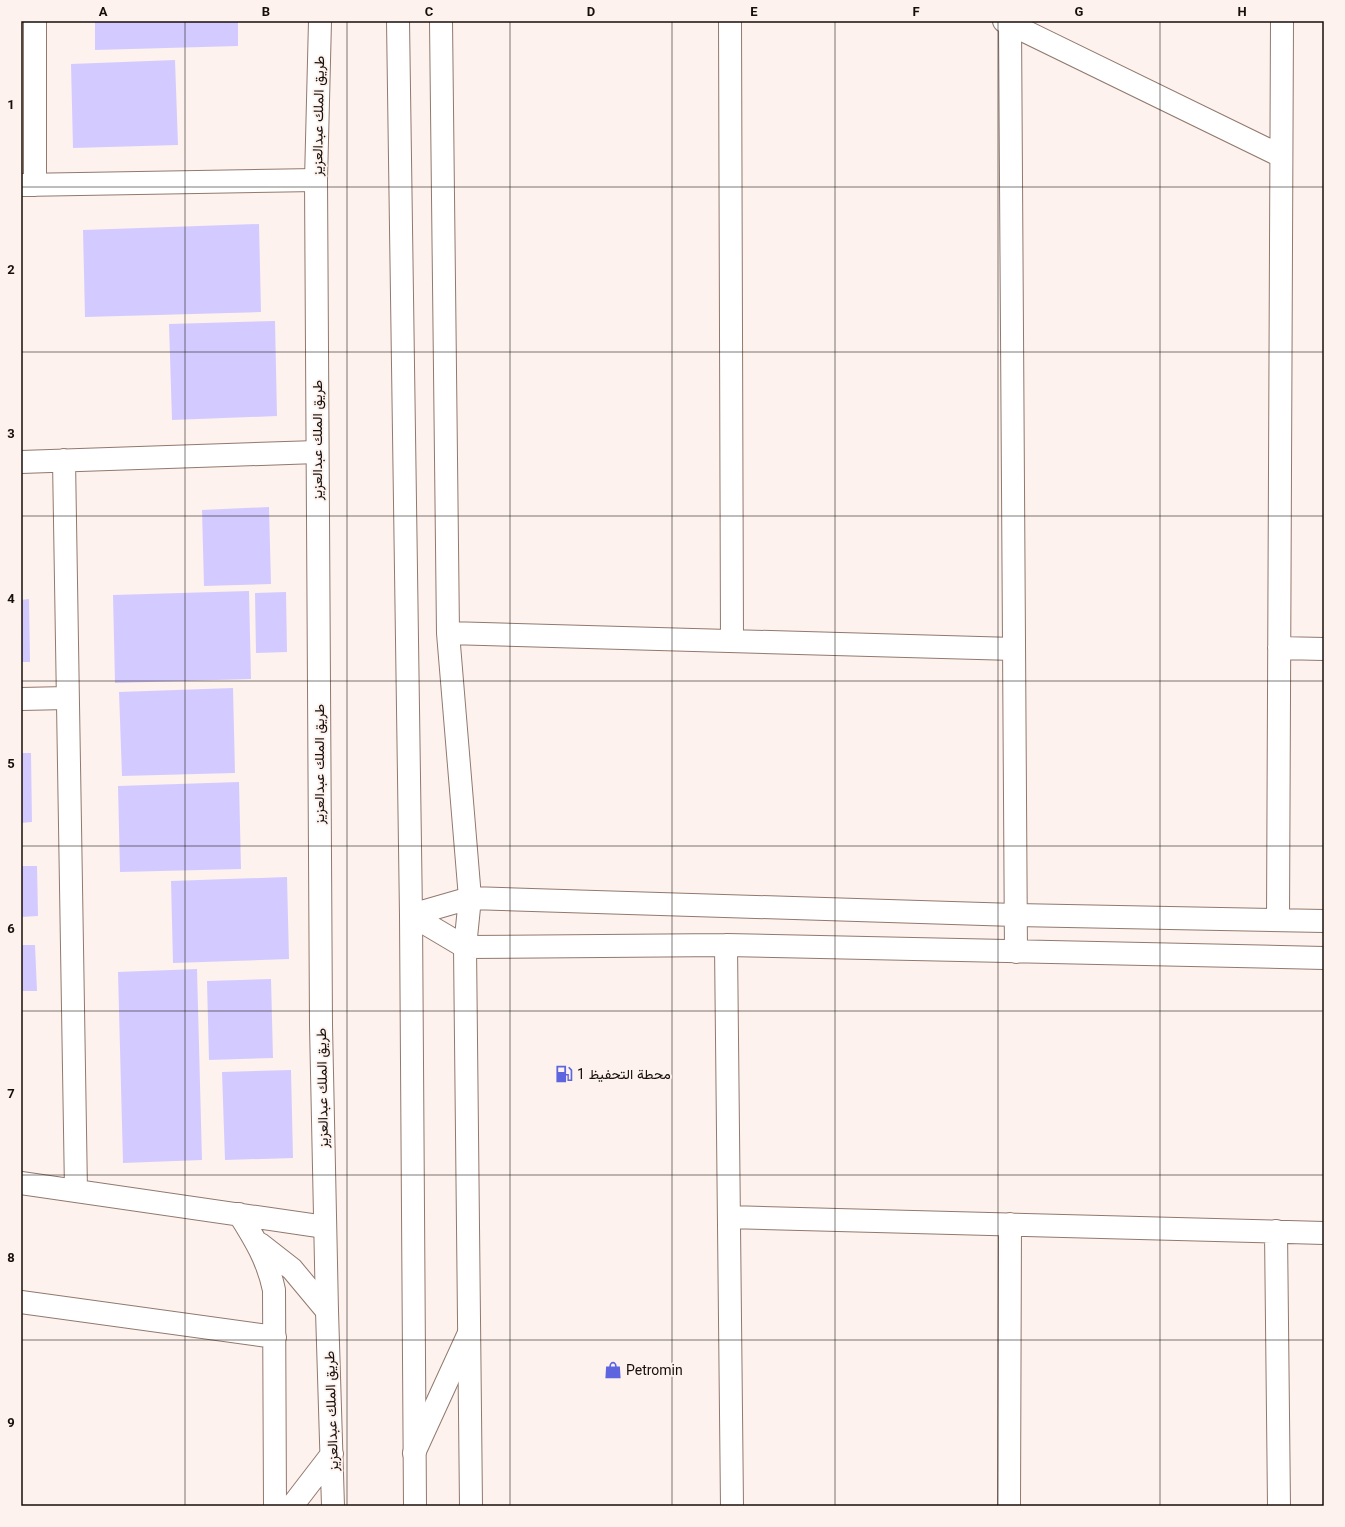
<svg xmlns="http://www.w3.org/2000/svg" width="1345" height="1527" viewBox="0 0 1345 1527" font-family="Georgia,Vazirmatn,serif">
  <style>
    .building { fill: #d3cbff }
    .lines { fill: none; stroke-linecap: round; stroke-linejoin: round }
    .minor-casing { stroke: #91796e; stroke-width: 24 }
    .major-casing { stroke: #91796e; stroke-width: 24 }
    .highway-casing { stroke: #91796e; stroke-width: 24 }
    .minor { stroke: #fff; stroke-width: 22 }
    .major { stroke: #fff; stroke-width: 22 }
    .highway { stroke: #fff; stroke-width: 22 }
    .grid { fill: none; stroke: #160e09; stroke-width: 1; stroke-opacity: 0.55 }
    .labels { text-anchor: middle; stroke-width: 3.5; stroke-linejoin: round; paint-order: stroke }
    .street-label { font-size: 14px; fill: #160e09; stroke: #fdf2ed }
    .poi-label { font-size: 14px; fill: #160e09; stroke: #fdf2ed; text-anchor: start }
    .neatline { fill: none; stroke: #160e09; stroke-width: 1.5 }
    .grid-label { font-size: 13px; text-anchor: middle; font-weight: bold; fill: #160e09 }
  </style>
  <rect width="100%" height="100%" fill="#fdf2ed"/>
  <path class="building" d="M95,21H238V46L95,50Z
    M175,60L178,145L73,148L71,64Z
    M259,224L261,312L85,317L83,230Z
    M275,321L277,416L172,420L169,324Z
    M269,507L271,584L204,586L202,510Z
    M249,591L251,679L115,683L113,595Z
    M286,592L287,652L256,653L255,593Z
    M29,599L30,662H21V600Z
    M233,688L235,773L122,776L119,692Z
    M21,753H31L32,822L21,823Z
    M239,782L241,869L120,872L118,786Z
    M21,866H37L38,916L21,917Z
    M287,877L289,959L173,963L171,881Z
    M21,945H35L37,991H21Z
    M197,969L202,1160L123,1163L118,972Z
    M271,979L273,1058L209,1060L207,981Z
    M291,1070L293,1158L225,1160L222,1072Z"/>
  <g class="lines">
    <g class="minor-casing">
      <path id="minor" d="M35,21V185
        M441,21L448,633L470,898L465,947L471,1506
        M730,21L732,641
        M1004,21L1281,156
        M1010,24L1016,952
        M21,185L316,180
        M64,460L76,1191
        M21,462L317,452
        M448,633L1014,649
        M1279,648L1324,649
        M21,699L67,698
        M411,915L465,947L726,945L1324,958
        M411,915L470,898L1015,915L1324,921
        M1278,920L1282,21
        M726,945L732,1506
        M21,1183L325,1227
        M239,1214C255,1239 268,1261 274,1290L275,1506
        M729,1217L1324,1233
        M1276,1231L1279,1506
        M260,1244L292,1269L327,1311
        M21,1302L275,1337
        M1009,1506L1010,1224"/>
    </g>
    <g class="major-casing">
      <path id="major" d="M414,1453L469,1333"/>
    </g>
    <g class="highway-casing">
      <path id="highway" d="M320,21L316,180L321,1025L327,1311L333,1506
        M398,21L411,915L415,1506
        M292,1506L332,1454"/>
    </g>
    <use href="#minor" class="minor"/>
    <use href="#major" class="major"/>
    <use href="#highway" class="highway"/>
  </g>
  <path class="grid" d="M185,21V1506M347,21V1506M510,21V1506M672,21V1506M835,21V1506M998,21V1506M1160,21V1506M21,187H1324M21,352H1324M21,516H1324M21,681H1324M21,846H1324M21,1011H1324M21,1175H1324M21,1340H1324"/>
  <defs>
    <g id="fuel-bare" transform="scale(1.38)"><path d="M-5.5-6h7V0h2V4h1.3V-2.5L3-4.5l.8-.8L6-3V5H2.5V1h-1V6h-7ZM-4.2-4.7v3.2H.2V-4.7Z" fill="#5d66de" stroke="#fdf2ed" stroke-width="2.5" paint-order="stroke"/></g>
    <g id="shop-bare" transform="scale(1.38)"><path d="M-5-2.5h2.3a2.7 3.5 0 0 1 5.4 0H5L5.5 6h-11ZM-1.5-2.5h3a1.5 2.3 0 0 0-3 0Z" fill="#5d66de" stroke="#fdf2ed" stroke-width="2.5" paint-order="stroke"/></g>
  </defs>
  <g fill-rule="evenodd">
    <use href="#fuel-bare" x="564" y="1074"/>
    <use href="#shop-bare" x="613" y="1370"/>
  </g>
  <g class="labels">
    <g class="street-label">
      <text transform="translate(318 116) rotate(-89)" y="5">طريق الملك عبدالعزيز</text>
      <text transform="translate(317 440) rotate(-90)" y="5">طريق الملك عبدالعزيز</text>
      <text transform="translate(319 764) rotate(-90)" y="5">طريق الملك عبدالعزيز</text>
      <text transform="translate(322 1088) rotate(-91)" y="5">طريق الملك عبدالعزيز</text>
      <text transform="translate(331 1411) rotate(-92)" y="5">طريق الملك عبدالعزيز</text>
    </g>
    <g class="poi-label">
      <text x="577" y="1079">محطة التحفيظ 1</text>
      <text x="626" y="1375">Petromin</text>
    </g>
  </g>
  <rect width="1345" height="1527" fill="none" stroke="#fdf2ed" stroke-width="44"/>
  <rect x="22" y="22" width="1301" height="1483" class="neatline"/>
  <g class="grid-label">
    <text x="103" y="16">A</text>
    <text x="266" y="16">B</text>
    <text x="429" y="16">C</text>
    <text x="591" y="16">D</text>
    <text x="754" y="16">E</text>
    <text x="916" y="16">F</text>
    <text x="1079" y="16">G</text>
    <text x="1242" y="16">H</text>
    <text x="11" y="109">1</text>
    <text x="11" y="274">2</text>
    <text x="11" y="438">3</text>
    <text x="11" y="603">4</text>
    <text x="11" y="768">5</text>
    <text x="11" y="933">6</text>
    <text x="11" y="1098">7</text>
    <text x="11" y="1262">8</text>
    <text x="11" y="1427">9</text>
  </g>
</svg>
